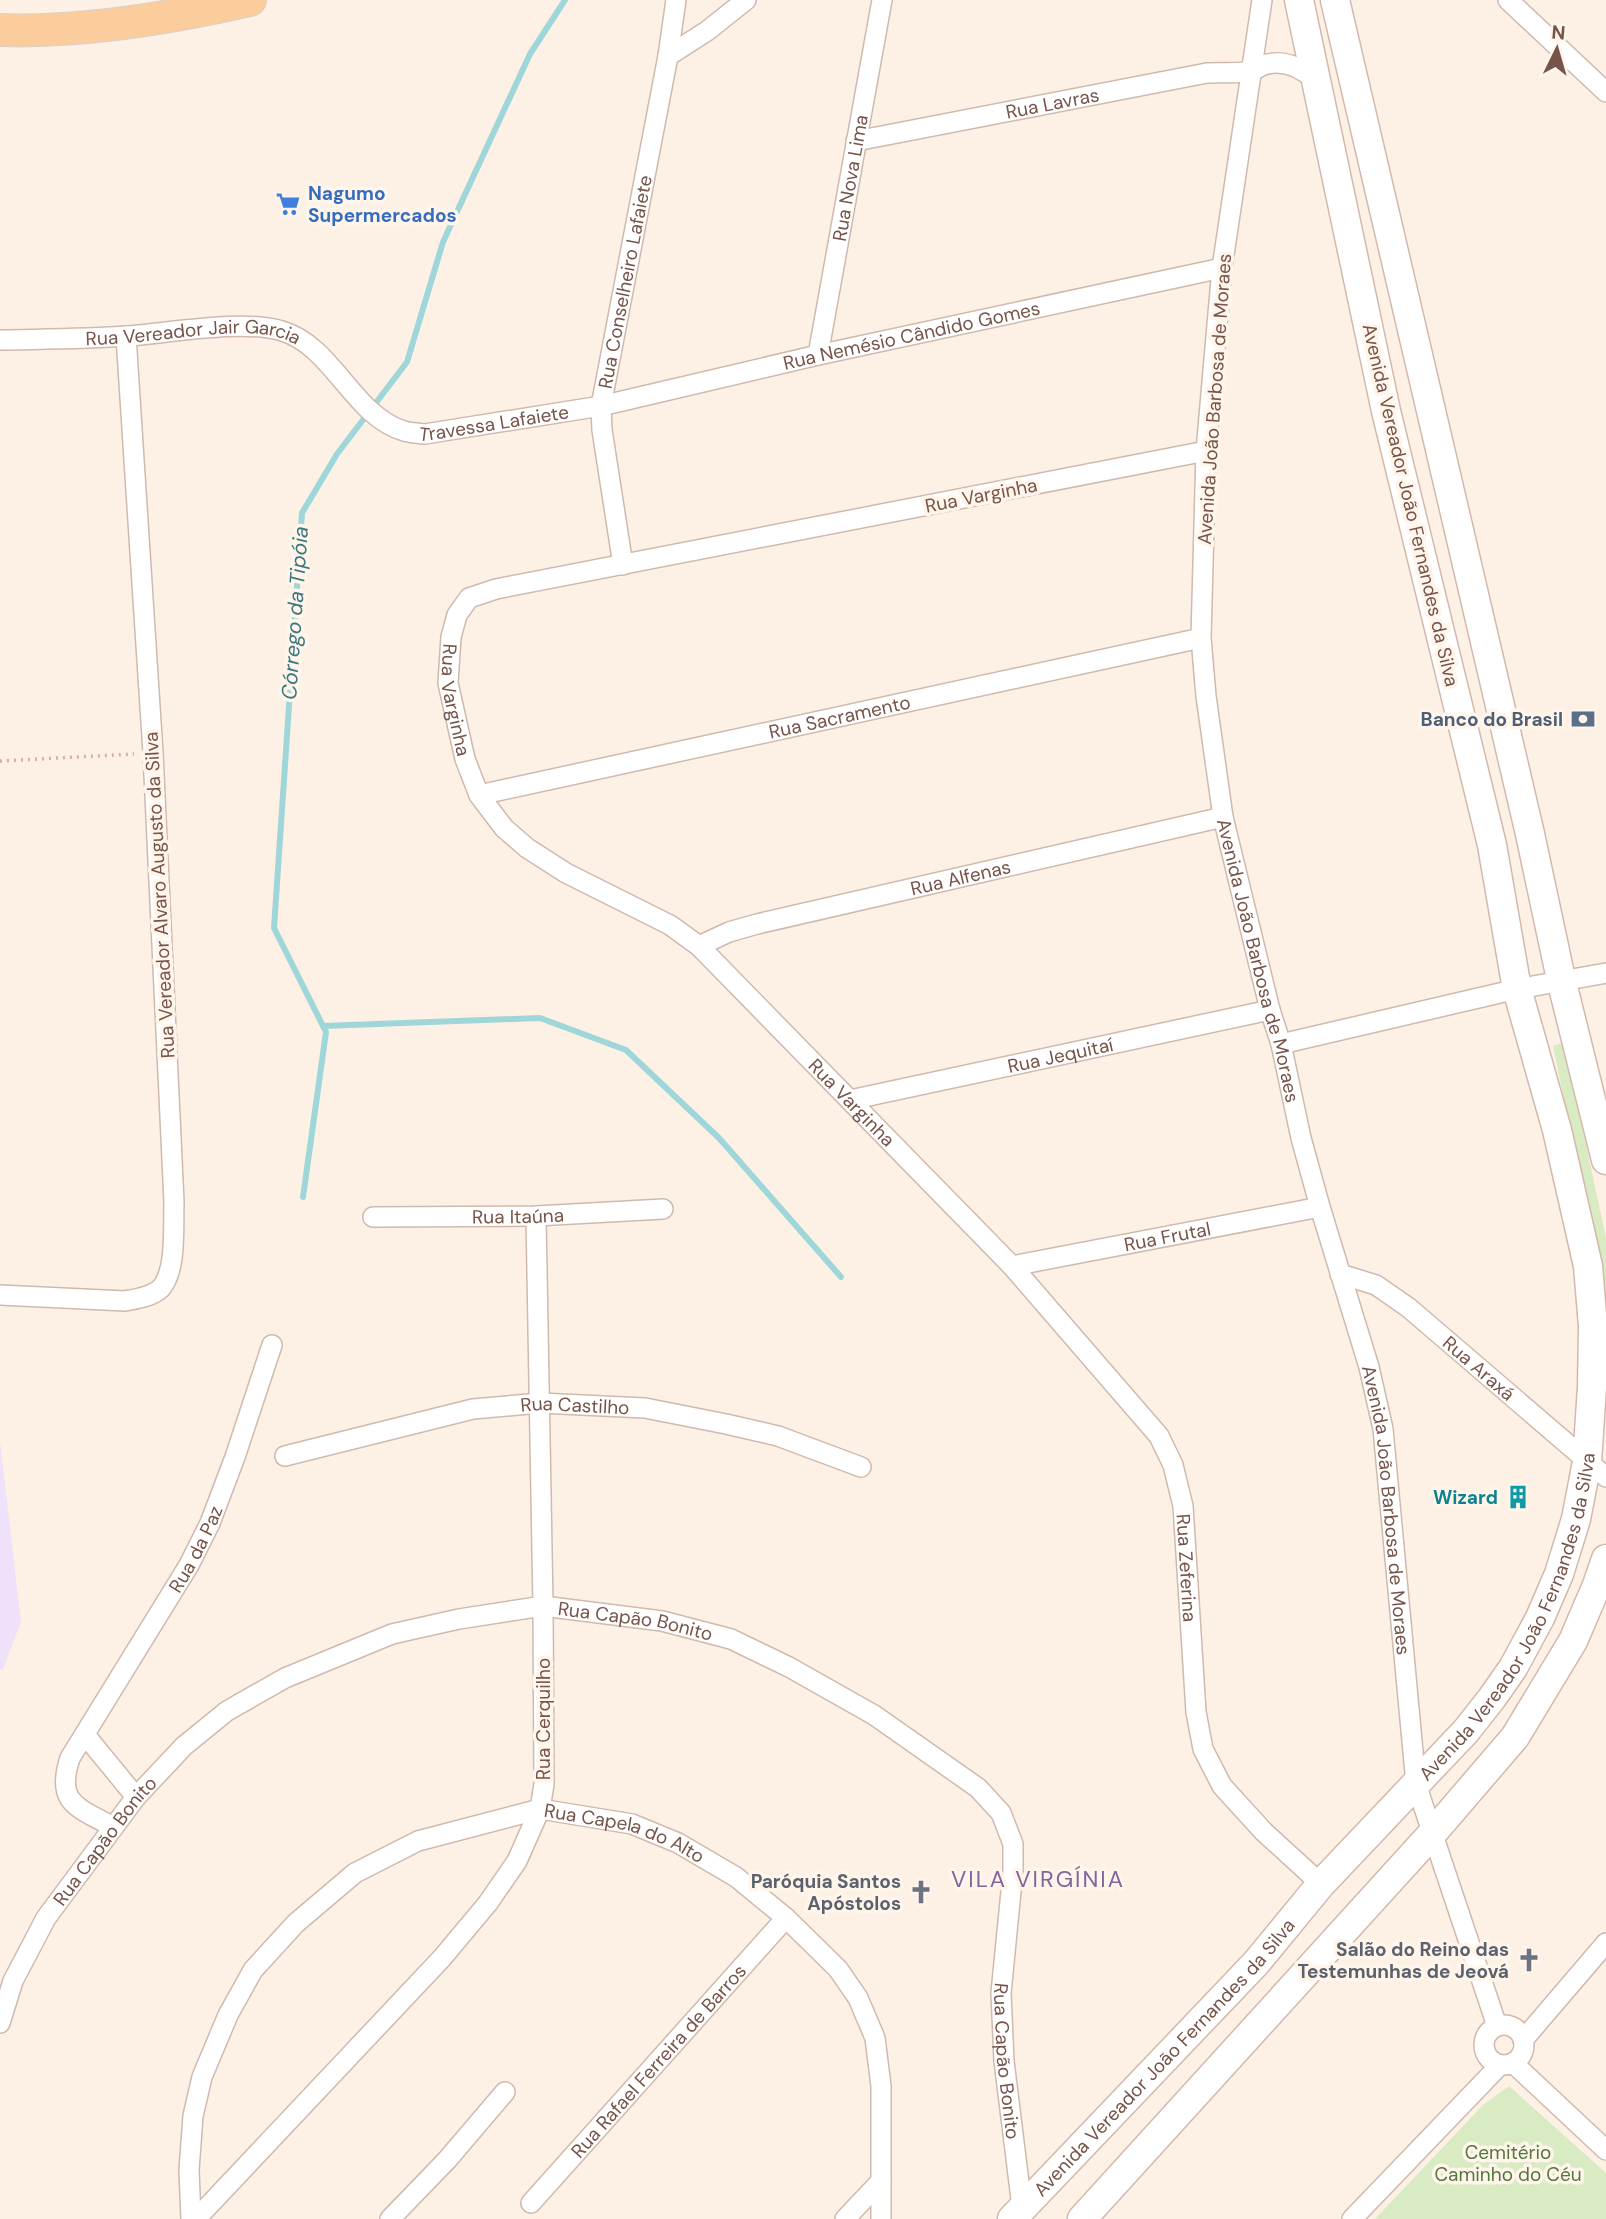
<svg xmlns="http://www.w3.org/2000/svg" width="1606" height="2219" viewBox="0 0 1606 2219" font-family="'DM Sans',sans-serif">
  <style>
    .education { fill: #eee1f9 }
    .green { fill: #d8ebc3 }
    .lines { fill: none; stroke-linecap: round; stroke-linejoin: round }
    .stream { stroke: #9fd6d9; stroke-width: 6 }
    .street-casing { stroke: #d0b9ad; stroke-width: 22 }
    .secondary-casing { stroke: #d4b8ab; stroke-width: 31 }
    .primary-casing { stroke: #d9cfcc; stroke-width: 34 }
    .path { stroke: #d8ae9f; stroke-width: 3.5; stroke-dasharray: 2 5; stroke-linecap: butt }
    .street { stroke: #fff; stroke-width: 19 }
    .secondary { stroke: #fff; stroke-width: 28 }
    .primary { stroke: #fccd9c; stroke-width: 32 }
    .labels { text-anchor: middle; stroke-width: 7; stroke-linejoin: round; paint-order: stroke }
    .street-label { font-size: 19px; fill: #765449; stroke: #fff5eb }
    .shop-label { font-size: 19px; font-weight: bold; fill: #366cbe; stroke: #fff5eb; text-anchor: start }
    .service-label { font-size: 19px; font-weight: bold; fill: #4e5e75; stroke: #fff5eb; text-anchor: end }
    .culture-label { font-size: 19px; font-weight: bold; fill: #0d838f; stroke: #fff5eb; text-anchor: end }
    .worship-label { font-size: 19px; font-weight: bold; fill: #5b616d; stroke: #fff5eb; text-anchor: end }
    .park-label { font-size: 19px; fill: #55763e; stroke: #fff5eb }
    .water-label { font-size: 21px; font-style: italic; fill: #3c787c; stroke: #fff5eb }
    .quarter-label { font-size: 23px; letter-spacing: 2px; fill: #82659a; stroke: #fff5eb }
  </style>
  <rect width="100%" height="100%" fill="#fdf1e5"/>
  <path class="education" d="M0,1441L21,1622L3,1669L0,1670Z"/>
  <path class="green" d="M1564,1042L1606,1238V1303L1553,1046Z
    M1509,2086L1606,2173V2219H1375L1483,2105Z"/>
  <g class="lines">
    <path class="stream" d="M323,1026L540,1018L626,1050L719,1138L841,1277
      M303,1197L326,1032L274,928L302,513L337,454L407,362L443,242L530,54L565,0"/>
    <g class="street-casing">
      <g id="street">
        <path id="s1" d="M1262,0L1222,268L1206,451L1201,638L1206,696L1223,817L1270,1010L1281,1044L1301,1138L1320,1207L1369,1367L1383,1429L1416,1784L1497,2026"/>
        <path d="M1508,0L1606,92"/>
        <path d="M668,56L707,31L746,0"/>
        <path id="s2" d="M856,141L1207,73C1220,72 1240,74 1251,71C1255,70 1258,68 1261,66C1282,58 1301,67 1316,81"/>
        <path id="s3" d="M0,340C43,339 85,339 128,336C170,333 243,319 282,331C333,346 353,416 404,431C410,433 418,433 425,434L601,406L818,355L1222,268"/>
        <path id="s4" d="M818,355L882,0"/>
        <path id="s5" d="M1206,451L496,589L469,598L457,615L451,637L448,683L465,759L479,795L504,828L527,848L566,873L670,925L699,946L1012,1266L1159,1436L1173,1465L1183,1506L1196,1712L1203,1749L1222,1786L1264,1832L1321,1884"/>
        <path id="s6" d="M623,565L602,430L601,406L668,56L676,0"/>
        <path id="s7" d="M479,795L1201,638"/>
        <path id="s8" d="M699,946L729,932L757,924L1223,817"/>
        <path d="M1281,1044L1517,989L1606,973"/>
        <path id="s9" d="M850,1100L1270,1010"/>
        <path id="s10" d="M373,1217L536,1216L663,1209"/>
        <path id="s11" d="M1012,1266L1320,1207"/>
        <path id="s12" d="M1340,1274L1376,1285L1409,1308L1606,1477"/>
        <path d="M0,1295L125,1301C136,1299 152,1297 161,1288C177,1270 173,1225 174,1202L153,753L126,336"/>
        <path id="s13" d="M285,1456L473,1409L540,1403L645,1408L726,1424L778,1436L861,1467"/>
        <path d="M86,1736L136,1797"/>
        <path id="s14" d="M113,1827C78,1807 55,1804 70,1758L189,1565L210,1523L235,1457L272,1345"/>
        <path id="s15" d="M0,2023L13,1981L46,1918L136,1797L184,1746L227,1711L285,1678L392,1634L459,1619L543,1606L662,1621L731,1639L789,1667L874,1715L978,1788L1001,1813L1013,1844V1871L1001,1993L1004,2061L1022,2207"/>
        <circle cx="1504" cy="2045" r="20"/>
        <path d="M1523,2040L1606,1943"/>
        <path d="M1513,2063L1606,2150"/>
        <path id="s16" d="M531,2203L786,1918"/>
        <path id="s17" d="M191,2219L189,2170L193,2116L202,2077L228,2015L253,1970L296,1923L355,1873L418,1841L540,1809L632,1824L678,1843L736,1877L786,1918L838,1969L858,1998L875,2038L881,2086V2219"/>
        <path d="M196,2219L442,1958L488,1903L517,1861L540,1809L544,1784L543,1606L536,1216"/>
        <path d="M390,2219L447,2160L505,2092"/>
        <path d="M845,2219L881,2181"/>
        <path d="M1352,2219L1500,2065"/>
      </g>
    </g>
    <g class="secondary-casing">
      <g id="secondary">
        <path d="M1335,0L1530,834L1561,979L1606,1160"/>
        <path id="s18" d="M1012,2219L1256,1963L1321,1884L1466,1731L1492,1698L1513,1668L1540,1618L1559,1574L1576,1519L1587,1462L1592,1387L1593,1326L1588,1266L1557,1130L1517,989L1492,845L1386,411L1299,0"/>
        <path d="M1082,2219L1431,1835L1515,1737L1573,1641L1597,1585L1606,1559"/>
      </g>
    </g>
    <g class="primary-casing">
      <path id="primary" d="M0,30C81,33 171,18 250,0"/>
    </g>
    <path class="path" d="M0,761L134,754"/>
    <use href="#street" class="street"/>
    <use href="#secondary" class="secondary"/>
    <use href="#primary" class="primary"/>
  </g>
  <defs>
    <g id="supermarket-bare" transform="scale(1.89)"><path d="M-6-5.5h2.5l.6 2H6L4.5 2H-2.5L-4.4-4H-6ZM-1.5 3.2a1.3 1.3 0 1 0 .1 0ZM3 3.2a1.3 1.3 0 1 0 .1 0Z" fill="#3f7fe0" stroke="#fff5eb" stroke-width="2.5" paint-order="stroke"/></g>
    <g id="bank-bare" transform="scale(1.89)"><path d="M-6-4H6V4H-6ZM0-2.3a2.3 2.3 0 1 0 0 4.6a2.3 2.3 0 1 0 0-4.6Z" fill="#5c6f8a" stroke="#fff5eb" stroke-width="2.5" paint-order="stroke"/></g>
    <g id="building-bare" transform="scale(1.89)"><path d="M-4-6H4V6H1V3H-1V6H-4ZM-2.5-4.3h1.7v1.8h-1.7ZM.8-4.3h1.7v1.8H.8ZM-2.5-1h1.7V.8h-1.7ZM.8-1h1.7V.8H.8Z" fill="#0f9aa8" stroke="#fff5eb" stroke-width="2.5" paint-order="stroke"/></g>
    <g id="church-bare" transform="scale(1.89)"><path d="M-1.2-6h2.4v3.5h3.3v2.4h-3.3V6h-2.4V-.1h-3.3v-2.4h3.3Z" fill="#6b7280" stroke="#fff5eb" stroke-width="2.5" paint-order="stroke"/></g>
  </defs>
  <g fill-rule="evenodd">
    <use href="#supermarket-bare" x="288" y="204"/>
    <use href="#bank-bare" x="1583" y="719"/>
    <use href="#building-bare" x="1518" y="1497"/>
    <use href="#church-bare" x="921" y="1892"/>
    <use href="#church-bare" x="1529" y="1960"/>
  </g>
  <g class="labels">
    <g class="street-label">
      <text dy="7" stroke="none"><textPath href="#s2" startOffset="200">Rua Lavras</textPath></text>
      <text dy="7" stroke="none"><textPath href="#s4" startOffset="180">Rua Nova Lima</textPath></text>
      <text dy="7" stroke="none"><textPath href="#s6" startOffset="287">Rua Conselheiro Lafaiete</textPath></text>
      <text dy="7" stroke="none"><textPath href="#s3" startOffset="961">Rua Nemésio Cândido Gomes</textPath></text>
      <text dy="7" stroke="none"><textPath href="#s3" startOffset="194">Rua Vereador Jair Garcia</textPath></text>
      <text transform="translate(1214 399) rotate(-86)" y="7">Avenida João Barbosa de Moraes</text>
      <text dy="7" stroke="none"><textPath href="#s3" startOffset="534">Travessa Lafaiete</textPath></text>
      <text transform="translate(981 495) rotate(-11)" y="7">Rua Varginha</text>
      <text transform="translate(1411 505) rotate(77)" y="7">Avenida Vereador João Fernandes da Silva</text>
      <text dy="7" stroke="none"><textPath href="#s5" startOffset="859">Rua Varginha</textPath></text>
      <text dy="7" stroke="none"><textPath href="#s7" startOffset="369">Rua Sacramento</textPath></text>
      <text dy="7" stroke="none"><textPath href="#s8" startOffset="271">Rua Alfenas</textPath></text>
      <text transform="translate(159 895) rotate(-93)" y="7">Rua Vereador Alvaro Augusto da Silva</text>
      <text dy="7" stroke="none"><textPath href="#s1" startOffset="970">Avenida João Barbosa de Moraes</textPath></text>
      <text dy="7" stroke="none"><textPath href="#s9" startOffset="215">Rua Jequitaí</textPath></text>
      <text dy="7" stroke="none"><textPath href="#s5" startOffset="1447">Rua Varginha</textPath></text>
      <text dy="7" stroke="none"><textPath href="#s10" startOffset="145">Rua Itaúna</textPath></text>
      <text dy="7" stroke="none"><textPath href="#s11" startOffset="158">Rua Frutal</textPath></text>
      <text dy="7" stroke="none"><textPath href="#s12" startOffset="170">Rua Araxá</textPath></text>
      <text dy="7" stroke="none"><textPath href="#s13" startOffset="296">Rua Castilho</textPath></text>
      <text dy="7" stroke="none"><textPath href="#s1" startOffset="1536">Avenida João Barbosa de Moraes</textPath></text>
      <text dy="7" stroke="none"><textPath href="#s14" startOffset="338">Rua da Paz</textPath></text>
      <text dy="7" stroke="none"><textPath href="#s5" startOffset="2037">Rua Zeferina</textPath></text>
      <text dy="7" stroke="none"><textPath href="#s18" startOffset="789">Avenida Vereador João Fernandes da Silva</textPath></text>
      <text dy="7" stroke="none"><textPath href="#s15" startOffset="821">Rua Capão Bonito</textPath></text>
      <text transform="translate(543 1719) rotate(-90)" y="7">Rua Cerquilho</text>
      <text dy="7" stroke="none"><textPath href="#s17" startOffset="688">Rua Capela do Alto</textPath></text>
      <text dy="7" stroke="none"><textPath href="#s15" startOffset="212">Rua Capão Bonito</textPath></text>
      <text dy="7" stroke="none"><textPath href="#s18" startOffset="222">Avenida Vereador João Fernandes da Silva</textPath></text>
      <text dy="7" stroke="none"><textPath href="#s15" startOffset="1493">Rua Capão Bonito</textPath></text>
      <text dy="7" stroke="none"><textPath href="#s16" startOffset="191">Rua Rafael Ferreira de Barros</textPath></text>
    </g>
    <g class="shop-label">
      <text x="308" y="200">Nagumo<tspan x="308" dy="22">Supermercados</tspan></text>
    </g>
    <g class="service-label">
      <text x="1563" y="726">Banco do Brasil</text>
    </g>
    <g class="culture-label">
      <text x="1498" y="1504">Wizard</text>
    </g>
    <g class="worship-label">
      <text x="901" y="1888">Paróquia Santos<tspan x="901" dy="22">Apóstolos</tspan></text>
      <text x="1509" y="1956">Salão do Reino das<tspan x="1509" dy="22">Testemunhas de Jeová</tspan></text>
    </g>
    <g class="park-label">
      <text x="1508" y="2159">Cemitério<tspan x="1508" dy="22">Caminho do Céu</tspan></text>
    </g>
    <g class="water-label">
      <text transform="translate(295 613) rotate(-86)" y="7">Córrego da Tipóia</text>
    </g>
    <g class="quarter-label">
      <text x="1038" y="1887">VILA VIRGÍNIA</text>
    </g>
  </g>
  <g transform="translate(1557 49) rotate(5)" stroke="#fff5eb" stroke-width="5" paint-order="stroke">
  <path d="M0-5L12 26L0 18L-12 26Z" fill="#765449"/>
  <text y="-10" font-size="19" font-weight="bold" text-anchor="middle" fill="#765449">N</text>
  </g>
</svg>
